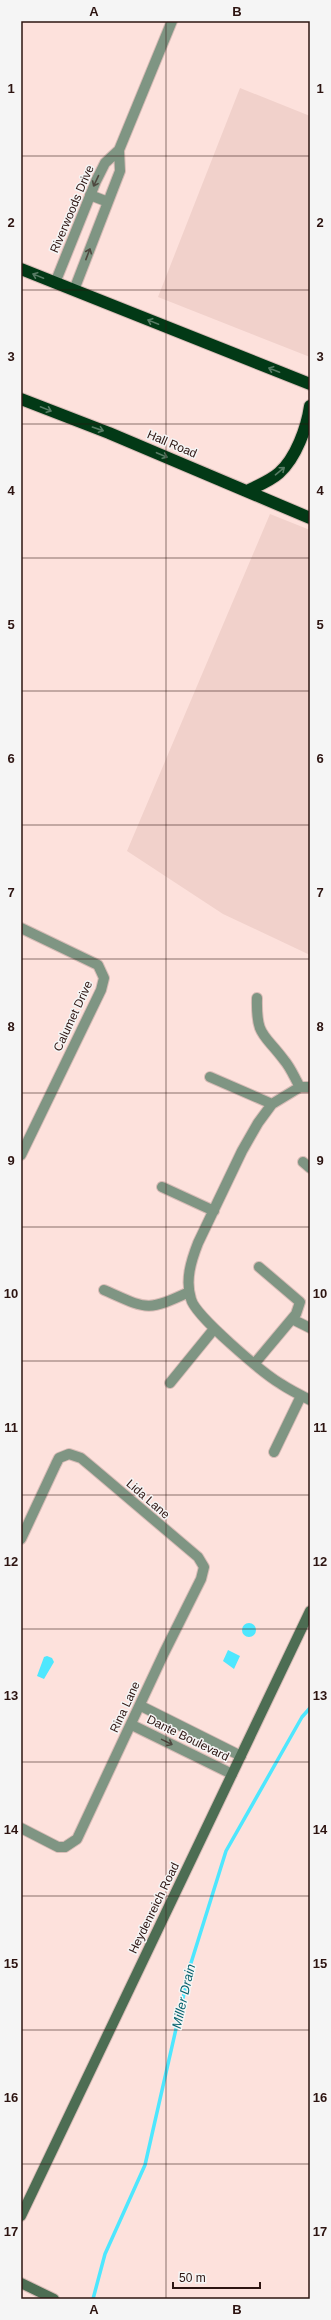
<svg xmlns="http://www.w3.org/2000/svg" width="331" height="2320" viewBox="0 0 331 2320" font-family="Arial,sans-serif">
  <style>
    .built { fill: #f1d1cb }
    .water { fill: #4ee7fe }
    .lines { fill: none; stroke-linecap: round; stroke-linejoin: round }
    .stream { stroke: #4ee7fe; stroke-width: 3.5 }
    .street-casing { stroke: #d8bcb7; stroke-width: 12 }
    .secondary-casing { stroke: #d8bcb7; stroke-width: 12 }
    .highway-casing { stroke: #d8bcb7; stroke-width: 14 }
    .street { stroke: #7f9583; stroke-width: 10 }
    .secondary { stroke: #4d6d53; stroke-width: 10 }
    .highway { stroke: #023916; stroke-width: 12 }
    .oneway { stroke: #4e483f }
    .oneway2 { stroke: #577b64 }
    .grid { fill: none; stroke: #2d1411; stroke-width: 1; stroke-opacity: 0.55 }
    .labels { text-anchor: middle; stroke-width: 3; stroke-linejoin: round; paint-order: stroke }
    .street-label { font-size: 12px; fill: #2d1411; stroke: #f5f5f5 }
    .water-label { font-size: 13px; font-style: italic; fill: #04606c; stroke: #f5f5f5 }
    .neatline { fill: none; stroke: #2d1411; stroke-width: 1.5 }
    .grid-label { font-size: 13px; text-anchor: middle; font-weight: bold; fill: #2d1411 }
  </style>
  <rect width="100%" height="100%" fill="#fde1dc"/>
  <path class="built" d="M240,88L310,116V357L158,297Z
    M270,514L310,530V955L223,914L127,851Z"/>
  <path class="water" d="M242 1630a7 7 0 1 1 14 0a7 7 0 1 1-14 0Z
    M228,1650L240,1656L234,1669L223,1661Z
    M47,1656L52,1658L54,1662L44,1679L37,1676L44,1657Z"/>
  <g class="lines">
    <path class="stream" d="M93,2299L105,2254L145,2165L191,1963L226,1851L302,1717L310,1708"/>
    <g class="street-casing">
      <path id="street" d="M90,195L108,202
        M55,283L96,181L105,163L119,150
        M74,290L120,171L119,150L172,21
        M21,928L98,965L104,978L101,990L21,1155
        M257,998C256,1037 264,1033 284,1060C291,1068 295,1079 300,1087H310
        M210,1077L272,1104
        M300,1087L272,1104L258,1123L242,1151L198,1243C191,1261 185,1280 191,1299C195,1316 264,1374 281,1384C290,1390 300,1395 310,1400
        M303,1162L310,1168
        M162,1187L214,1211
        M104,1290C147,1309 146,1312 189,1292
        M292,1319L310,1328
        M255,1363L296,1314L300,1302L259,1267
        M170,1383L214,1329
        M274,1452L301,1396
        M21,1539L56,1464L59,1458L69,1454L81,1458L93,1468L198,1557L204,1567L201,1579L164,1653L77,1839L65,1847H58L21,1828
        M141,1706L241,1756
        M132,1725L232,1774"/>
    </g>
    <g class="secondary-casing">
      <path id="secondary" d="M21,2216L310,1611
        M21,2283L54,2299"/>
    </g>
    <g class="highway-casing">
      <path id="highway" d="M21,269L310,384
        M21,399L109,433L310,518
        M247,491C257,486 270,481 279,473C296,458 307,427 310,406"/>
    </g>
    <use href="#street" class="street"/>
    <use href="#secondary" class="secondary"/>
    <use href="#highway" class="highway"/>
  </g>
  <defs><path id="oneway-shaft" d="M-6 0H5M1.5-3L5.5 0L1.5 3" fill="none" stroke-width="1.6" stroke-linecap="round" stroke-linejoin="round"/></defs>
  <g class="oneway">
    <use href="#oneway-shaft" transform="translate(96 181) rotate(115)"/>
    <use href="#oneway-shaft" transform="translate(88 254) rotate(-69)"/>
    <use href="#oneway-shaft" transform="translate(167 1742) rotate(26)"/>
  </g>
  <g class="oneway2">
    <use href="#oneway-shaft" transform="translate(38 276) rotate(-158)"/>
    <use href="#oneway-shaft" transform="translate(153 322) rotate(-158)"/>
    <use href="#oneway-shaft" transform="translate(274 370) rotate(-159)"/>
    <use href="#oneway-shaft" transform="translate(46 409) rotate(22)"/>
    <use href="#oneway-shaft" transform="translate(98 429) rotate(19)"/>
    <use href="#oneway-shaft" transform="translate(162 455) rotate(23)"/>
    <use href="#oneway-shaft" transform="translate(280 471) rotate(-40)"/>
  </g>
  <path class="grid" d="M166,21V2299M21,156H310M21,290H310M21,424H310M21,558H310M21,691H310M21,825H310M21,959H310M21,1093H310M21,1227H310M21,1361H310M21,1495H310M21,1629H310M21,1762H310M21,1896H310M21,2030H310M21,2164H310"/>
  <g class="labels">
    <g class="street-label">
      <text transform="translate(72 209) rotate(-67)" y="4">Riverwoods Drive</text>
      <text transform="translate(172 444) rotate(23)" y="4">Hall Road</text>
      <text transform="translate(73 1016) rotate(-65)" y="4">Calumet Drive</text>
      <text transform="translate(148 1499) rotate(41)" y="4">Lida Lane</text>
      <text transform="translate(125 1707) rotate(-65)" y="4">Rina Lane</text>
      <text transform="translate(188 1738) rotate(26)" y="4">Dante Boulevard</text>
      <text transform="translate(154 1908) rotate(-64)" y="4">Heydenreich Road</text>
    </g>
    <g class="water-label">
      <text transform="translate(183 1996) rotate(-77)" y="5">Miller Drain</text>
    </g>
  </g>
  <rect width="331" height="2320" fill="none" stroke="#f5f5f5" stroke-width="44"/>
  <path d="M173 2282v6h87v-6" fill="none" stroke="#2d1411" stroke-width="2"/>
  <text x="179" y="2282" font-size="12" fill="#2d1411" stroke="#f5f5f5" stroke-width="3" paint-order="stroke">50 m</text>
  <rect x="22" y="22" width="287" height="2276" class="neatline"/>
  <g class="grid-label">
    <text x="94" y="16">A</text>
    <text x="237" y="16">B</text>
    <text x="11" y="93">1</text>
    <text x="320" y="93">1</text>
    <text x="11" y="227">2</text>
    <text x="320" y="227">2</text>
    <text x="11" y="361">3</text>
    <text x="320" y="361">3</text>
    <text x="11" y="495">4</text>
    <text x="320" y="495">4</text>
    <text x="11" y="629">5</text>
    <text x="320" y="629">5</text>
    <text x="11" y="763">6</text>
    <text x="320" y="763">6</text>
    <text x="11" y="897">7</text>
    <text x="320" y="897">7</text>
    <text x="11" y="1031">8</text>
    <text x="320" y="1031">8</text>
    <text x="11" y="1165">9</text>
    <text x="320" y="1165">9</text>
    <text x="11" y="1298">10</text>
    <text x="320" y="1298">10</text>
    <text x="11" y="1432">11</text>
    <text x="320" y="1432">11</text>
    <text x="11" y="1566">12</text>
    <text x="320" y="1566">12</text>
    <text x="11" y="1700">13</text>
    <text x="320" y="1700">13</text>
    <text x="11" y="1834">14</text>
    <text x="320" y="1834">14</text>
    <text x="11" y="1968">15</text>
    <text x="320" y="1968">15</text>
    <text x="11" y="2102">16</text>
    <text x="320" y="2102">16</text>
    <text x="11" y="2236">17</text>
    <text x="320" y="2236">17</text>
    <text x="94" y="2314">A</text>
    <text x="237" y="2314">B</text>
  </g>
</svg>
